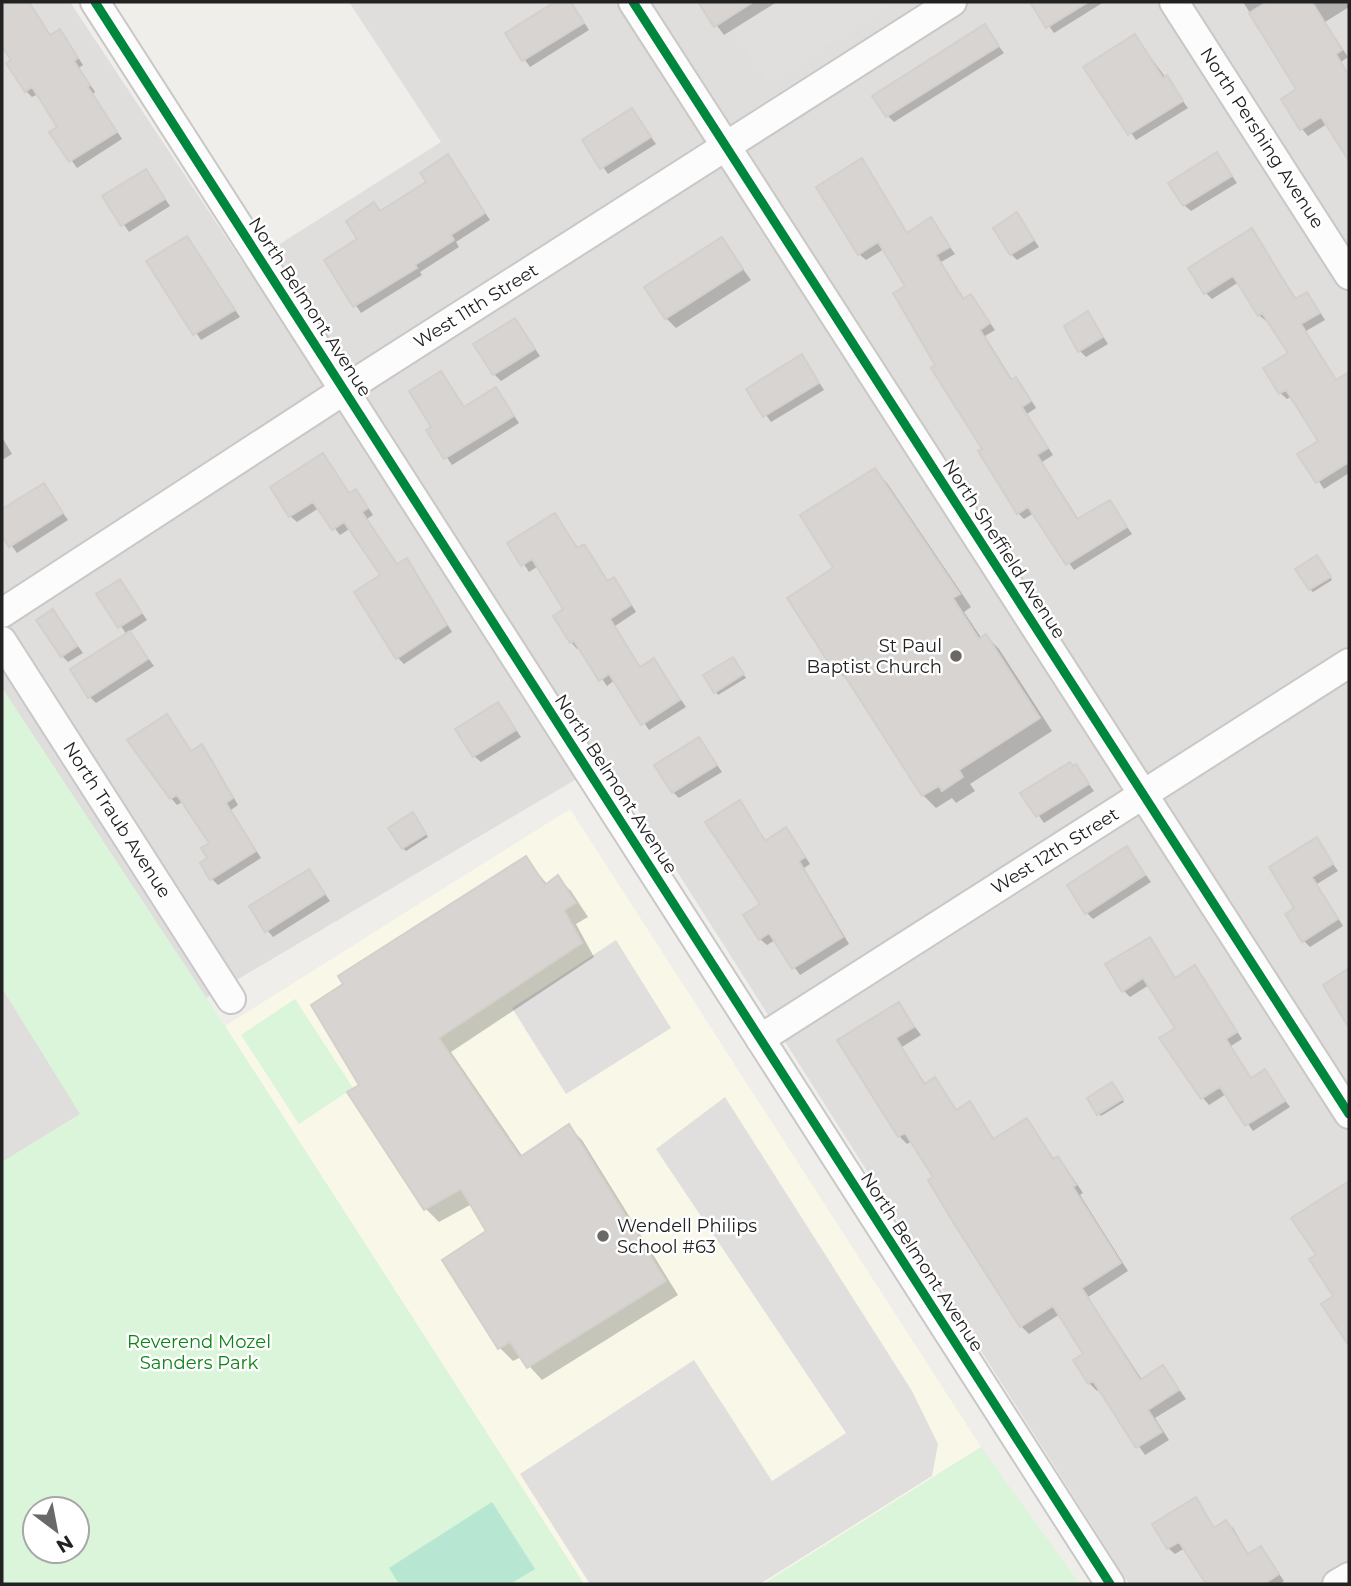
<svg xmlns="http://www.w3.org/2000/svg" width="1351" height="1586" viewBox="0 0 1351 1586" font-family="Montserrat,sans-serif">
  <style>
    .residential { fill: #dfdedc }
    .education { fill: #f8f7e8 }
    .park { fill: #daf5da; fill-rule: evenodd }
    .pitch { fill: #b7e6d2 }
    .parking { fill: #e0dfde }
    .shadow { fill: #0003 }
    .building { fill: #d7d4d2; stroke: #d3d0cc; stroke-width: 2 }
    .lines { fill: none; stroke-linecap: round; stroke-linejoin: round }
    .minor-casing { stroke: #c9c8c7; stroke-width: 32 }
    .minor { stroke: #fdfcfc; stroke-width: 28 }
    .cycleway-casing { stroke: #fff; stroke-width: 13 }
    .cycleway { stroke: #00873e; stroke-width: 9 }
    .poi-dot { fill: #6a6968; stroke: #fff; stroke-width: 2.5 }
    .labels { text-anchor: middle; stroke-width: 5; stroke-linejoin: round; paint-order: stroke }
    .street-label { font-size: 18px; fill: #222; stroke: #fff }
    .poi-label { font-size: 18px; fill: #222; stroke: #fff; text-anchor: end }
    .park-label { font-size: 18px; fill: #0c8416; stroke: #fff }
  </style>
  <rect width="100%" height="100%" fill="#f0eeeb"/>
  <path class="residential" d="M2,2H70L245,266L441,142L349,2H1349V1584H1129L607,761L206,998L2,688Z
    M2,988L81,1114L2,1162Z"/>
  <path class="education" d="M570,809L981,1447L763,1584H584L225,1026Z"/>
  <path class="park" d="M2,688L225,1026L584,1584H2V1162L80,1114L2,988ZM35,1509H77V1551H35Z
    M295,999L353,1088L299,1124L241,1035Z
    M981,1447L1080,1584H763Z"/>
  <path class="pitch" d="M492,1502L535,1569L510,1584H399L389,1568Z"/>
  <path class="parking" d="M761,2H880L884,8L767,83L728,22Z
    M616,940L671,1028L566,1094L512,1008Z
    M725,1097L912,1391L938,1444L932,1476L760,1584H590L520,1474L694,1360L772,1481L846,1433L656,1149Z"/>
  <path class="shadow" d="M2,2H18L23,11L31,7L51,36L59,32L66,38L83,65L79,68L95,92L93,94L122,139L77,168L52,133L60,128L38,94L32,97L26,91L2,42Z
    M559,2H571L589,30L530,67L507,34Z
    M699,2H777L724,35Z
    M1032,2H1104L1054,33Z
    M1243,2H1349V7L1325,22L1348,57L1341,62L1349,75V160L1327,124L1308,136L1302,129L1283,99L1299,89Z
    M984,27L1004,53L894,122L888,116L874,96Z
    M1135,36L1188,108L1136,140L1085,67Z
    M632,111L656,144L608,174L585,141Z
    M1217,154L1237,183L1191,211L1184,205Z
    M448,157L490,220L456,242L459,247L420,272L422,275L361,313L326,260L360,239L374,205L381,211L428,183Z
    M862,160L908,234L931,220L955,254L941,262L965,300L971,296L995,330L985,336L1013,381L1016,379L1022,385L1036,408L1027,414L1053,455L1042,462L1079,520L1110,502L1132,534L1074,570L1034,513L1024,519L1018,513L938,366L907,286L884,249L866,260L859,254Z
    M146,171L170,206L129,232L105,197Z
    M1017,215L1039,247L1017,260L1011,254Z
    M1252,230L1297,300L1307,294L1313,301L1325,320L1306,331L1337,381L1347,375L1349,378V473L1324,489L1300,454L1321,441L1292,396L1287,399L1280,393L1290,353L1268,320L1266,321L1259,315L1239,282L1212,299L1206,293Z
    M186,238L240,317L201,340L149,262Z
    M721,239L751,280L676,328L666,318Z
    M1088,313L1108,344L1086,357L1080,351Z
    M515,320L540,356L501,381L494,374Z
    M802,356L824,390L771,422L748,390Z
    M441,373L465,408L496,389L519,423L452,465L429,431L434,428Z
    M2,437L12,454L2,460Z
    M322,455L351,495L355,491L362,498L373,515L367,519L398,566L406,560L413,567L452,632L404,664L397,657L382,576L351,528L340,535L319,508L297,522L290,516Z
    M874,470L887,483L971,607L964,612L982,639L986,636L999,649L1052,731L970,784L975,791L956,803L952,798L936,808L923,795L850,681L835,670L836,569Z
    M43,485L68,520L17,553L2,533V511Z
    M555,515L579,549L584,546L590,552L609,583L614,579L620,586L636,612L615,626L641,668L654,660L686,707L649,730L615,680L607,686L580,647L577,649L571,642L565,610L538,566L529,572L510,543Z
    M1320,560L1332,580L1313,592L1310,589Z
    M120,581L147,620L129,632L154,666L96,703L90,697L127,635L99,594Z
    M53,611L83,653L68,662L62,656Z
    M735,662L746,678L718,695L716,692Z
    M498,704L521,737L481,762L474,756Z
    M167,716L192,752L201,747L208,753L238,805L231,810L261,858L218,885L212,879L211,843L184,801L177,805L171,798Z
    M699,739L722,772L679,798L673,792Z
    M1076,766L1094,791L1044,823L1023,793Z
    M739,803L767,842L786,830L792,836L810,864L804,868L849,944L800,975L775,940L767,945L760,939L762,905Z
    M415,817L428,837L406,851L403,848Z
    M1316,840L1338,871L1317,884L1343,926L1310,947L1303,940L1297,909Z
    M1127,849L1151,882L1093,919L1087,913Z
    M526,859L548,885L557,877L571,891L588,917L576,924L594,957L451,1052L523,1157L569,1127L582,1140L678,1295L542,1380L521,1357L513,1361L500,1348L488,1231L472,1204L439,1222L426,1209L361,1086Z
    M309,871L330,901L273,937L267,930Z
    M1149,939L1177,979L1195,967L1201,974L1242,1039L1231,1046L1252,1079L1265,1072L1290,1107L1253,1131L1226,1094L1209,1105L1203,1098L1162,1038L1177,1029L1149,985L1130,997L1124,991Z
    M898,1004L921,1035L902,1047L926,1085L935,1079L957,1111L969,1103L995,1140L1027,1120L1055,1160L1057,1158L1065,1166L1083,1193L1080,1195L1128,1271L1088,1297L1142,1380L1163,1367L1186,1399L1155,1418L1169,1440L1145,1455L1100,1389L1097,1391L1089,1383L1086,1354L1060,1314L1029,1334L1021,1326L931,1180L935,1177L912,1141L907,1144L899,1136L840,1041Z
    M1115,1087L1124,1102L1101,1116L1099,1114Z
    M1342,1187L1349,1195L1348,1338L1336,1296L1318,1256Z
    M1195,1500L1215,1529L1226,1522L1233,1528L1249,1555L1261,1548L1284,1581L1280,1584H1203L1207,1582L1185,1548L1175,1554L1168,1548Z"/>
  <path class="building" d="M2,2H29L50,35L60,29L78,58L74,61L90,85L88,87L117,132L69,162L49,132L57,127L32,87L25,92L6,63L11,60L2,46Z
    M555,2H571L584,23L522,61L505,33Z
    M698,2H753L714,27Z
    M1030,2H1088L1046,28Z
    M1267,2H1312L1342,50L1336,54L1349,76V161L1321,117L1300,130L1281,99L1296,89L1249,13Z
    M985,24L999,46L886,117L872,96Z
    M1135,34L1163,78L1167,75L1183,101L1128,135L1083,67Z
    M632,108L651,137L600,169L582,140Z
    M1217,152L1232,176L1183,206L1168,183Z
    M448,154L485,213L451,235L454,240L415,265L417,268L353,307L324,260L357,239L346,221L374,202L380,211L426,182L420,173Z
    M862,158L907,233L931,217L950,247L936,255L963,299L971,294L990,323L980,330L1011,380L1016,377L1031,401L1022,407L1048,448L1037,455L1077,519L1110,500L1127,527L1066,565L1028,507L1017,514L978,451L982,449L931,368L935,365L893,293L905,286L878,242L858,255L816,187Z
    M146,169L165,199L121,226L102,196Z
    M1017,212L1034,240L1010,255L993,228Z
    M1252,228L1295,299L1307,292L1320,313L1301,324L1336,380L1349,372V462L1316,483L1297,454L1318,441L1286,390L1279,394L1263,368L1288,353L1262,313L1258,316L1233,276L1204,294L1188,268Z
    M187,236L235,310L193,335L146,261Z
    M722,237L743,269L665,319L644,287Z
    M1088,311L1103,337L1078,352L1064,326Z
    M515,318L535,349L493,375L473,344Z
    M802,354L819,383L763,417L746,389Z
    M441,371L464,407L496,387L514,416L444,459L426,430L431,427L409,391Z
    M323,453L349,493L356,489L368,508L362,512L397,564L407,558L447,625L396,659L354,592L380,575L344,522L332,530L313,502L289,517L270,487Z
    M875,468L960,594L953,598L979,639L986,634L1040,718L959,770L963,777L942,791L939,786L922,796L839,667L834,671L787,598L833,568L800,515Z
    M44,483L63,513L9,547L2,536V509Z
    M555,513L577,548L584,544L607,581L614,577L631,605L610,619L640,667L654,658L680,700L641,725L609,674L599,681L574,641L570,643L553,616L563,609L532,559L521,566L507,543Z
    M1317,555L1331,577L1309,590L1295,569Z
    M120,579L142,613L118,628L96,594Z
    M53,609L77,646L61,657L36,620Z
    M130,631L148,659L88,698L70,669Z
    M733,657L744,674L714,693L703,675Z
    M498,702L516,730L473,757L455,729Z
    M167,714L191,751L202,744L233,798L226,803L256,851L210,880L200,863L207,858L201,848L209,843L177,795L170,799L127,740Z
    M699,737L717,765L672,793L654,765Z
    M1070,762L1073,766L1076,764L1089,784L1036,817L1020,793Z
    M740,800L765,841L786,827L805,857L799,861L843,937L792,969L769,933L759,940L743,915L760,904L705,822Z
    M413,812L426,834L402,849L388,828Z
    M1317,837L1333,864L1312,877L1338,919L1302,942L1285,914L1294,908L1269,867Z
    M1127,846L1145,875L1085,914L1067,885Z
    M526,856L545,885L558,875L576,903L564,910L582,943L439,1038L520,1157L569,1124L666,1281L527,1368L510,1342L498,1349L442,1260L486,1231L461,1189L424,1210L347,1092L359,1085L311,1005L343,984L338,976Z
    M309,869L325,894L265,932L249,906Z
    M1150,937L1175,978L1195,965L1237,1032L1226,1039L1251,1078L1265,1069L1285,1101L1245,1126L1220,1087L1201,1099L1159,1038L1175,1028L1143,978L1122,992L1105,964Z
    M1349,968V1028L1323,985Z
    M899,1002L914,1027L896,1038L924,1084L935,1077L956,1110L970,1101L993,1139L1027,1118L1053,1159L1058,1156L1076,1185L1073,1187L1121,1263L1082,1288L1140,1380L1163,1365L1179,1390L1148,1410L1162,1432L1136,1448L1093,1381L1088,1384L1073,1360L1083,1354L1053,1306L1020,1327L953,1222L928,1180L933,1177L905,1133L898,1137L837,1040Z
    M1112,1082L1123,1099L1097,1115L1087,1098Z
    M1349,1181V1346L1321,1304L1333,1296L1309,1259L1316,1255L1291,1218Z
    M1196,1497L1214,1528L1226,1520L1248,1554L1261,1546L1279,1574L1264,1584H1206L1179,1542L1167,1549L1152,1524Z"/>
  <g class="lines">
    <g class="minor-casing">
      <path id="minor" d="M95,2L1110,1584
        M633,2L1349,1114
        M1174,2L1349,275
        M2,613L372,372L952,2
        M2,641L231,999
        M760,1039L1349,663
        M1337,1584L1349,1577"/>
    </g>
    <use href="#minor" class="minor"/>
    <g class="cycleway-casing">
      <path id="cycleway" d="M95,2L1110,1584
        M633,2L1349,1114"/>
    </g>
    <use href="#cycleway" class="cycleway"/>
  </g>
  <g class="poi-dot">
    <circle cx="956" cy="656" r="7"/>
    <circle cx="603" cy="1236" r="7"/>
  </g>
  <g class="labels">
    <g class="street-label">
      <text transform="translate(1262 138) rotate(57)" y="6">North Pershing Avenue</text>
      <text transform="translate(476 306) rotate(-32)" y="6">West 11th Street</text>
      <text transform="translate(310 307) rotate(57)" y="6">North Belmont Avenue</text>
      <text transform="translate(1004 549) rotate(57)" y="6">North Sheffield Avenue</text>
      <text transform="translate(616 784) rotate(57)" y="6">North Belmont Avenue</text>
      <text transform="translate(117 820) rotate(57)" y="6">North Traub Avenue</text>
      <text transform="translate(1055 851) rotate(-32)" y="6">West 12th Street</text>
      <text transform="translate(922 1262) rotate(57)" y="6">North Belmont Avenue</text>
    </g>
    <g class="poi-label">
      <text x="942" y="652">St Paul<tspan x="942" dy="21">Baptist Church</tspan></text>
      <text x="617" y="1232" text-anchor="start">Wendell Philips<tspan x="617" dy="21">School #63</tspan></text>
    </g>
    <g class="park-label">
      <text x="199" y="1348">Reverend Mozel<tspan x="199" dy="21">Sanders Park</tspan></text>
    </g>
  </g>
  <rect width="1351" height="1586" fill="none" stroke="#222222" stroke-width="7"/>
  <g transform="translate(56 1530) rotate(148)"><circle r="33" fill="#ffffff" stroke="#a7a7a7" stroke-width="2"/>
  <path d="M0-5L12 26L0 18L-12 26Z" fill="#6a6968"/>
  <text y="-10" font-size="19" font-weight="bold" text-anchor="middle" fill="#222222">N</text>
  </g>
</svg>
